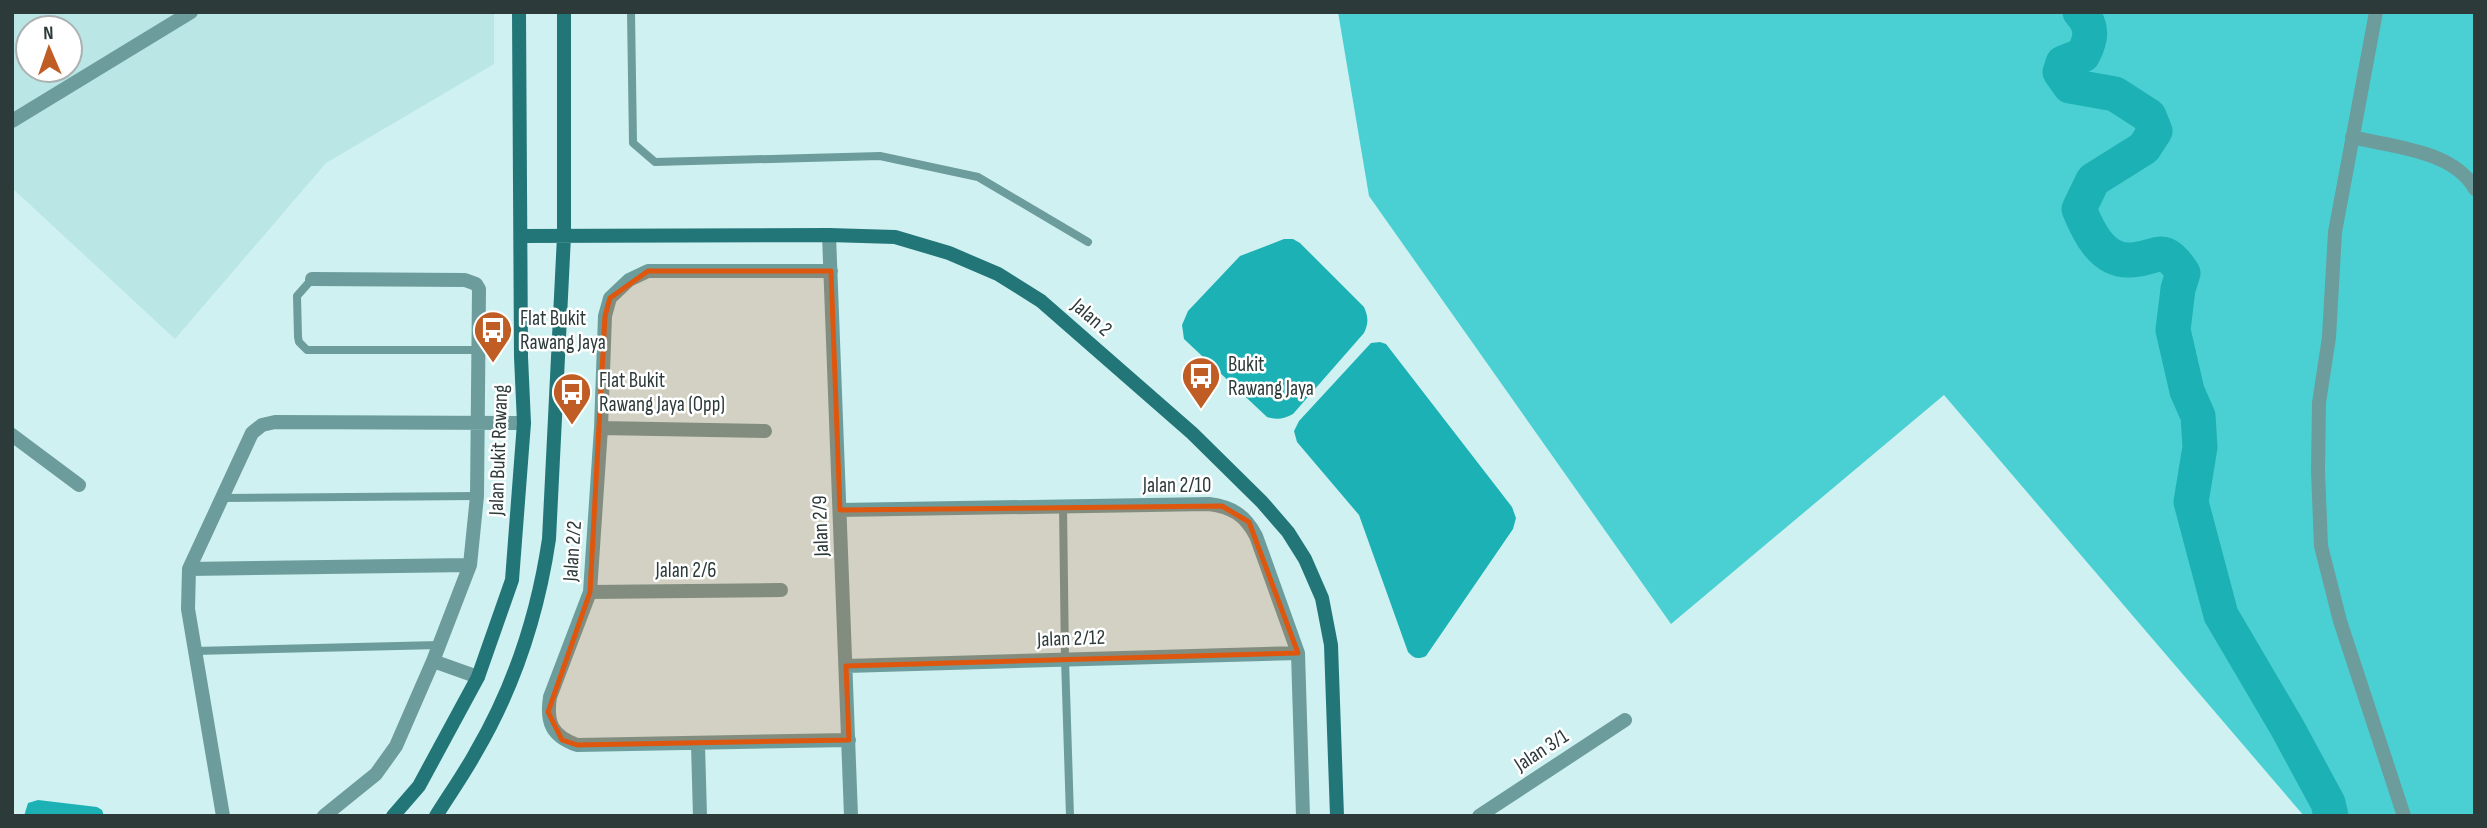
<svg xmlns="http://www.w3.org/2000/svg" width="2487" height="828" viewBox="0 0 2487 828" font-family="'Sofia Sans Condensed',sans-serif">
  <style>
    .built { fill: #bbe6e6; fill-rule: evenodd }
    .forest { fill: #4ad0d3 }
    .water { fill: #1cb2b5 }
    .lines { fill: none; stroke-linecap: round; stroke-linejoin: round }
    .river { stroke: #1cb2b5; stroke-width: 35 }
    .lane { stroke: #6c9c9c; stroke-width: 8 }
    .street { stroke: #6c9c9c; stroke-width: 14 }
    .secondary { stroke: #227678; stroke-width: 14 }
    .marked { fill: #df570e; fill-opacity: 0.2; stroke: #df570e; stroke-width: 5; stroke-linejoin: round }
    .labels { text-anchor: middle; stroke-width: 5; stroke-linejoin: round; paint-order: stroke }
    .street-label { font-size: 21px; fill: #2d3a3a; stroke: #fff }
    .poi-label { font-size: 21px; fill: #2d3a3a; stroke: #fff; text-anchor: start }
  </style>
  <rect width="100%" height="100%" fill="#cff1f1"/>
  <path class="built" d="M12,12H494V64L326,163L175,339L12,188ZM28,28H70V70H28Z"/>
  <path class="forest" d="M1338,12H2475V816H2304L1944,395L1671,624L1369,196Z"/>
  <path class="water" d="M1284,239H1293L1300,243L1364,307C1368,316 1369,323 1364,333L1293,414C1284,419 1277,420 1267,417L1184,339L1182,325L1188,311L1240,256Z
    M1380,342L1386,344L1512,507L1516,518L1513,529L1426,656C1418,660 1413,658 1408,652L1359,515L1297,442L1294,431L1299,421L1371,343Z
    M38,800L97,807L102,810L104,816H24L28,803Z"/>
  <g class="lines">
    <path class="river" d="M2080,12C2094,27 2091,39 2083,55L2063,63L2060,72L2070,86L2115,94L2149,116L2155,131L2144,148L2093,180L2079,209C2088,231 2102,262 2131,260C2158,259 2162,241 2183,273L2178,289L2173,330L2187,391L2198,416L2200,447L2191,502L2221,615L2288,729L2328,803L2331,816"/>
    <path class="lane" d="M631,12L633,143L655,162L880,156L978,177L1088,242
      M312,279L297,296L298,337L299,342L307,350H480
      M222,498L477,496
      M1063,507L1065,659L1070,816
      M194,651L439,645"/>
    <path class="street" d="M2376,12L2335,232L2329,337L2319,403L2318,471L2321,546L2340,621L2404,816
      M12,121L191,12
      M2352,137C2392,147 2453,150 2475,189
      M829,235L851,816
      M831,271H648L629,280L610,298L605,316L601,428L590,592L550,697C546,723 552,736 577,745L849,740
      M312,279L465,280L476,284L479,289L477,496L470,565L433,661
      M601,428L765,431
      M12,435L79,485
      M840,510L1209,504C1232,507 1245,515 1256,536L1298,653L1303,816
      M189,569L470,565
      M590,592L781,590
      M846,666L1298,653
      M698,745L700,816
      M223,816L188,609L189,569L252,433L262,425L275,422L524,423
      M324,816L376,774L396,746L433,661L478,677
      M1479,816L1625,720"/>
    <path class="secondary" d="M521,236L829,235L895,237L949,253L998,274L1041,301L1192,433L1262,502L1288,532L1305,559L1322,598L1331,645L1337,816
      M393,816L419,786L478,677L512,580L524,423L521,357L519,12
      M436,816C449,795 464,774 476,752C514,687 538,613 549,539L564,236V12"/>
  </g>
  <path class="marked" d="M648,271H831L840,510L1222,506L1249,522L1298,653L846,666L849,740L577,745L562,740L548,712L590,592L605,316L610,298Z"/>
  <defs>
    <g id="bus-pin" transform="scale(2.0125)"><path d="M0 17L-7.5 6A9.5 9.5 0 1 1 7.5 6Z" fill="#c05d25" stroke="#fff"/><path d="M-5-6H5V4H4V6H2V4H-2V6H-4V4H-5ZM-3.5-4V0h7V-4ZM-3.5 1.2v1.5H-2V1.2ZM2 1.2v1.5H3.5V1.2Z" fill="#fff"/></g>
  </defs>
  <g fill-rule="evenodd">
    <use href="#bus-pin" x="493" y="330"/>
    <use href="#bus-pin" x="1201" y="376"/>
    <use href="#bus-pin" x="572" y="392"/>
  </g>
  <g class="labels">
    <g class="street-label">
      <text transform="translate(1092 317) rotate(41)" y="7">Jalan 2</text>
      <text transform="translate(498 450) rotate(-88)" y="7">Jalan Bukit Rawang</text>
      <text x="1177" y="492">Jalan 2/10</text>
      <text transform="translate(820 526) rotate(-92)" y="7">Jalan 2/9</text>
      <text transform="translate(572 551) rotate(-86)" y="7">Jalan 2/2</text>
      <text x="686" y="577">Jalan 2/6</text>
      <text transform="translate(1071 638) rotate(-2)" y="7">Jalan 2/12</text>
      <text transform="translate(1541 750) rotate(-33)" y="7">Jalan 3/1</text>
    </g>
    <g class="poi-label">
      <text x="520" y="325">Flat Bukit<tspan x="520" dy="24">Rawang Jaya</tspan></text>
      <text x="1228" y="371">Bukit<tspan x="1228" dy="24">Rawang Jaya</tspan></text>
      <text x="599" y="387">Flat Bukit<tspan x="599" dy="24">Rawang Jaya (Opp)</tspan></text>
    </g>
  </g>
  <rect width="2487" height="828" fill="none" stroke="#2d3a3a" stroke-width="28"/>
  <g transform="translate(49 49) rotate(358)"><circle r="33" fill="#ffffff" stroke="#abb0b0" stroke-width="2"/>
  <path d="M0-5L12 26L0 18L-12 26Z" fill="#c05d25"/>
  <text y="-10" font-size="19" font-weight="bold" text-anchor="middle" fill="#2d3a3a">N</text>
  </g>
</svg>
